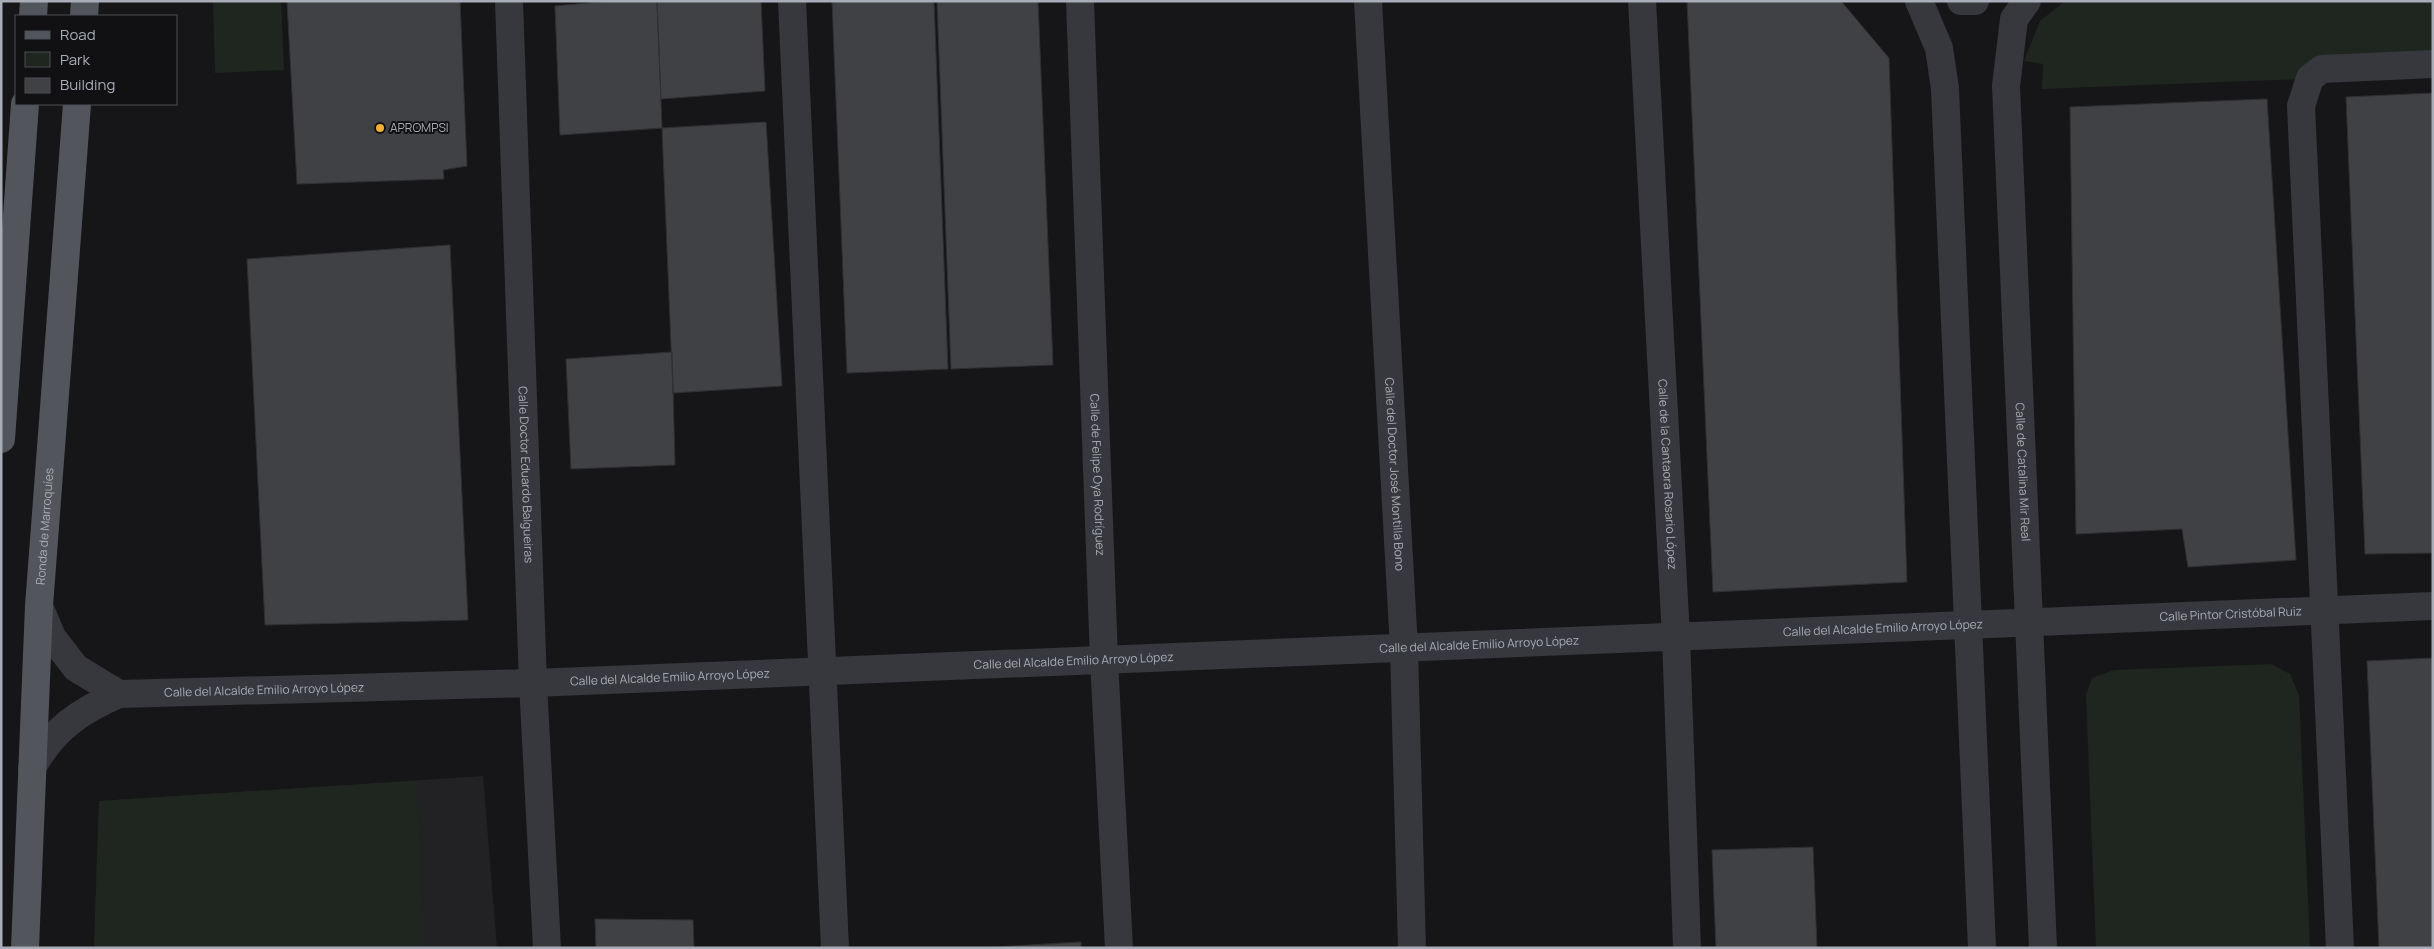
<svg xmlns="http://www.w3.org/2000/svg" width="2434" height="949" viewBox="0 0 2434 949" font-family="Manrope,sans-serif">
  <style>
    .built { fill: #222225 }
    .green { fill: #1e261f }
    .building { fill: #404145; stroke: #303034 }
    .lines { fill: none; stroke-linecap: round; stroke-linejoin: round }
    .minor { stroke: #37383d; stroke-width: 28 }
    .primary { stroke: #53555c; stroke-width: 28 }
    .poi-dot { fill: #f2b134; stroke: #111113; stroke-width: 2 }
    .labels { text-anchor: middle; stroke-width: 4; stroke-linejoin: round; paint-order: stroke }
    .poi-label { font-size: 12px; fill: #a8adb8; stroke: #111113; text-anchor: start }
    .street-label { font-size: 12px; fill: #a8adb8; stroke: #111113 }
  </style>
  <rect width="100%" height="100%" fill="#161618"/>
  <path class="built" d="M483,776L497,948H94L99,801Z"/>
  <path class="green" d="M213,1H281L284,70L215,73Z
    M2065,1H2433V74L2042,89L2043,64L2024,61L2040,21Z
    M2271,664L2290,674L2299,695L2310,948H2096L2086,695L2092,678L2114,670Z
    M416,781L425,948H94L99,801Z"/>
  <path class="building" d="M287,1H460L467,166L443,170L444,179L297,184Z
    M609,1H657L662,128L560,135L555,6Z
    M657,1H761L765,91L661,99Z
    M832,1H934L948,369L847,373Z
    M937,1H1038L1053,365L951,369Z
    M1687,1H1841L1889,58L1907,582L1713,592Z
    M2433,93V553L2365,554L2346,97Z
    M2267,99L2296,560L2188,567L2182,529L2076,534L2070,107Z
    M766,122L782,386L673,393L662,128Z
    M450,245L468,620L265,625L247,259Z
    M672,352L675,465L571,469L566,359Z
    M2433,658V948H2379L2367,661Z
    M1813,847L1817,948H1716L1712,850Z
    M595,919L693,920L694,948H596Z
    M1081,942V948H977Z"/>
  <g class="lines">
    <g class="minor">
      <path id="s1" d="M509,1L533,683L547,948"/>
      <path d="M792,1L835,948"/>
      <path id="s2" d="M1080,1L1104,660L1119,948"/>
      <path id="s3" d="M1368,1L1404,648L1412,948"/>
      <path id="s4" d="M1642,1L1676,637L1687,948"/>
      <path d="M1919,1L1939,48L1945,89L1982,948"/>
      <path d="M1961,1H1975"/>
      <path id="s5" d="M2027,1L2014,19L2006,86L2043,948"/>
      <path d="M39,606L52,637L76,668L119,694"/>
      <path id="s6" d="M32,768C53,729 80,711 119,694L533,683L2433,606"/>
      <path d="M2340,948L2301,106L2310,78L2322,69L2433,64"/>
    </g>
    <g class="primary">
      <path d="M33,16L34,1"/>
      <path d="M84,16L85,1"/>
      <path d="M1,439L25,104"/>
      <path id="s7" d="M25,948L39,606L77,104"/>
    </g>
  </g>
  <circle class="poi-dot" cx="380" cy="128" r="5"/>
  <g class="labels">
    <g class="poi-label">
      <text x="390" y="132">APROMPSI</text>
    </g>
    <g class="street-label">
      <text dy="4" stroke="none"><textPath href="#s5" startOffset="476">Calle de Catalina Mir Real</textPath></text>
      <text dy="4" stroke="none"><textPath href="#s3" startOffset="474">Calle del Doctor José Montilla Bono</textPath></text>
      <text dy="4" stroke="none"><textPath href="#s4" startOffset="474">Calle de la Cantaora Rosario López</textPath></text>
      <text dy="4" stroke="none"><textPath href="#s1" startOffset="474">Calle Doctor Eduardo Balgueiras</textPath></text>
      <text dy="4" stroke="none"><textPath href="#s2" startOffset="474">Calle de Felipe Oya Rodríguez</textPath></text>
      <text dy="4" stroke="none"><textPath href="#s7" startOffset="422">Ronda de Marroquíes</textPath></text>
      <text dy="4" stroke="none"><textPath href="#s6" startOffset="2230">Calle Pintor Cristóbal Ruiz</textPath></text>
      <text dy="4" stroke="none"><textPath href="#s6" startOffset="1882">Calle del Alcalde Emilio Arroyo López</textPath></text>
      <text dy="4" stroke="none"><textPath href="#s6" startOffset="1478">Calle del Alcalde Emilio Arroyo López</textPath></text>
      <text dy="4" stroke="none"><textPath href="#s6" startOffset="1072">Calle del Alcalde Emilio Arroyo López</textPath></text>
      <text dy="4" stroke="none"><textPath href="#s6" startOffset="668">Calle del Alcalde Emilio Arroyo López</textPath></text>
      <text dy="4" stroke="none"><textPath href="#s6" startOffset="262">Calle del Alcalde Emilio Arroyo López</textPath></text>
    </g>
  </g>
  <rect width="2434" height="949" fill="none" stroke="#a8adb8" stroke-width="5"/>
  <rect x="15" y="15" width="162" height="90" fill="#111113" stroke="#4d4f55"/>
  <rect x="25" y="31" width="25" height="8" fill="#53555c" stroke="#4d4f55"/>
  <text x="60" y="40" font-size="15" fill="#a8adb8">Road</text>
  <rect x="25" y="52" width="25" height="15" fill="#1e261f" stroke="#4d4f55"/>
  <text x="60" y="65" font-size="15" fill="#a8adb8">Park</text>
  <rect x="25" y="78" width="25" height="15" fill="#404145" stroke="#4d4f55"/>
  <text x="60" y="90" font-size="15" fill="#a8adb8">Building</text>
</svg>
